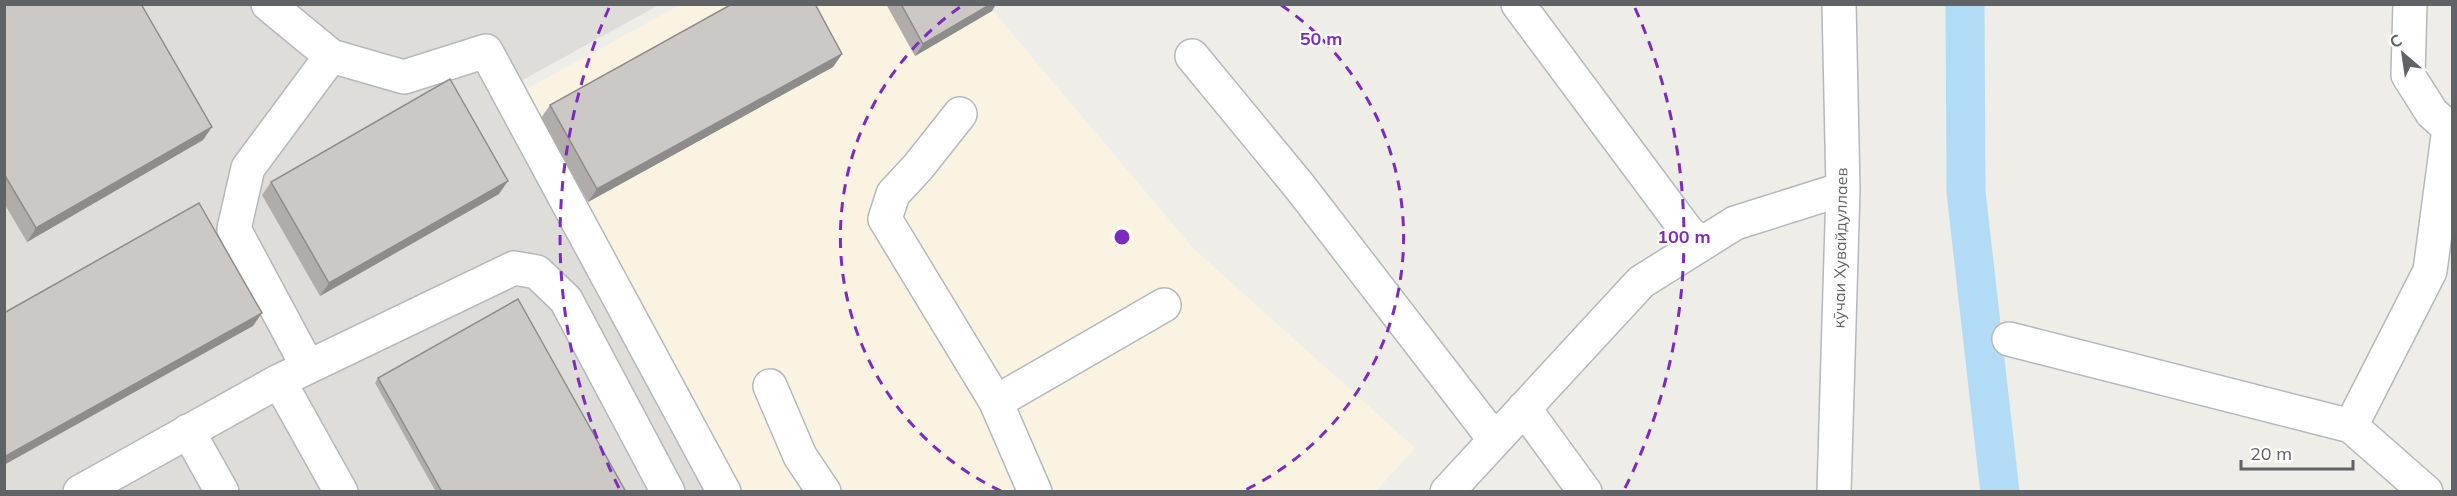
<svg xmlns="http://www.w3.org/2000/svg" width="2457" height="496" viewBox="0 0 2457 496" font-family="Mulish,sans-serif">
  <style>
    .commercial { fill: #fbf3e2 }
    .industrial { fill: #dfddda }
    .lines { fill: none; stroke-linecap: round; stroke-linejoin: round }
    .canal { stroke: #b2dcf6; stroke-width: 39 }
    .minor-casing { stroke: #b5b8bb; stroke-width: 36 }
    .minor { stroke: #fff; stroke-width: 33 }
    .wall { fill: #afaca9 }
    .shaded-wall { fill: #8e8c8a }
    .building { fill: #cbc8c5; stroke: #8e8c8a; stroke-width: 1.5 }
    .ring { fill: none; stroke: #7b2cbf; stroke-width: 3; stroke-dasharray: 10 8 }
    .labels { text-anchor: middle; stroke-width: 4.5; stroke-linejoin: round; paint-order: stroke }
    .street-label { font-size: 16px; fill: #5f6366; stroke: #fff }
    .centre { fill: #7b2cbf; stroke: #fff; stroke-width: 3 }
    .ring-label { font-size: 18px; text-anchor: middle; font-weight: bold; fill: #7b2cbf; stroke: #fff; stroke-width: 4.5; stroke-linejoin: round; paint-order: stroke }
  </style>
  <rect width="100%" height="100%" fill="#efede8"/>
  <path class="commercial" d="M680,5H988L1193,248L1415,448L1376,491H739L525,90Z"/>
  <path class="industrial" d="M4,5H659L510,87L718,491H5Z"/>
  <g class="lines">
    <path class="canal" d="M1965,4L1966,192L2000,492"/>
    <g class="minor-casing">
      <path id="minor" d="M268,4L331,56L404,77L486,51L724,492
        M1518,4L1687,231L1702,244
        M2410,4L2408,75L2432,113L2449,128H2452
        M1192,56L1300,187L1495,440
        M960,114L918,167L893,194L885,219L996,402L1035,492
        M2009,339L2351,426
        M308,367L234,229L248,168L331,56
        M279,381L341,492
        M770,386L800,456L824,492
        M996,402L1164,305
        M1524,408L1585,492
        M188,431L222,492
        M80,492L279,381L514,268L537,272L566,300L668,492
        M1447,492L1641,282L1735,223L1843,189
        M1834,492L1843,189L1839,4
        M2426,492L2351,426L2430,271L2449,128"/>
    </g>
    <use href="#minor" class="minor"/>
  </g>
  <path class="wall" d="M4,4L203,140L27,242L4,203Z
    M886,4H996L992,11L915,56Z
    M842,54L833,67L588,202L541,118L550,105Z
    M271,182L499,194L320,296L262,195Z
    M378,378L626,492H436L375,383Z"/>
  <path class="shaded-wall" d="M991,4H996L992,11L915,56L923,44Z
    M842,54L833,67L588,202L597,189Z
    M212,127L203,140L27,242L36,228Z
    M508,181L499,194L320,296L329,283Z
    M262,313L253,326L4,465V457Z"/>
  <path class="building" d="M4,4H141L212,127L36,228L4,174Z
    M732,4H815L842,54L597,189L550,105Z
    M901,4H991L923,44Z
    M450,79L508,181L329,283L271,182Z
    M199,203L262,313L4,457V313Z
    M518,299L626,492H442L378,378Z"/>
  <g class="ring">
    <path d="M1001 491A281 281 0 0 1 963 5M1281 5A281 281 0 0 1 1243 491"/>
    <path d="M619 488A562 562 0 0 1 609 8M1635 8A562 562 0 0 1 1625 488"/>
  </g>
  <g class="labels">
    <g class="street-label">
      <text transform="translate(1840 248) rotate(-89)" y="6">кӯчаи Хувайдуллаев</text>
    </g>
  </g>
  <circle cx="1122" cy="237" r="9" class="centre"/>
  <g class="ring-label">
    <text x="1321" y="45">50 m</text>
    <text x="1684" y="243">100 m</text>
  </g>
  <rect width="2457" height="496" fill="none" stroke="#5f6366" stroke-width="12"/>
  <g transform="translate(2403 54) rotate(331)" stroke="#ffffff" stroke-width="4.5" paint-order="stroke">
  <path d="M0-4.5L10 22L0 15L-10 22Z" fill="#5f6366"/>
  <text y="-9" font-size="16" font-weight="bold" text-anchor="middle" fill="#5f6366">С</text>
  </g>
  <path d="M2241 460v9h112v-9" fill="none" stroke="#5f6366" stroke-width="3"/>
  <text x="2250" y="460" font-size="18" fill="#5f6366" stroke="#ffffff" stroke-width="4.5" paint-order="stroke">20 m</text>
</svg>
